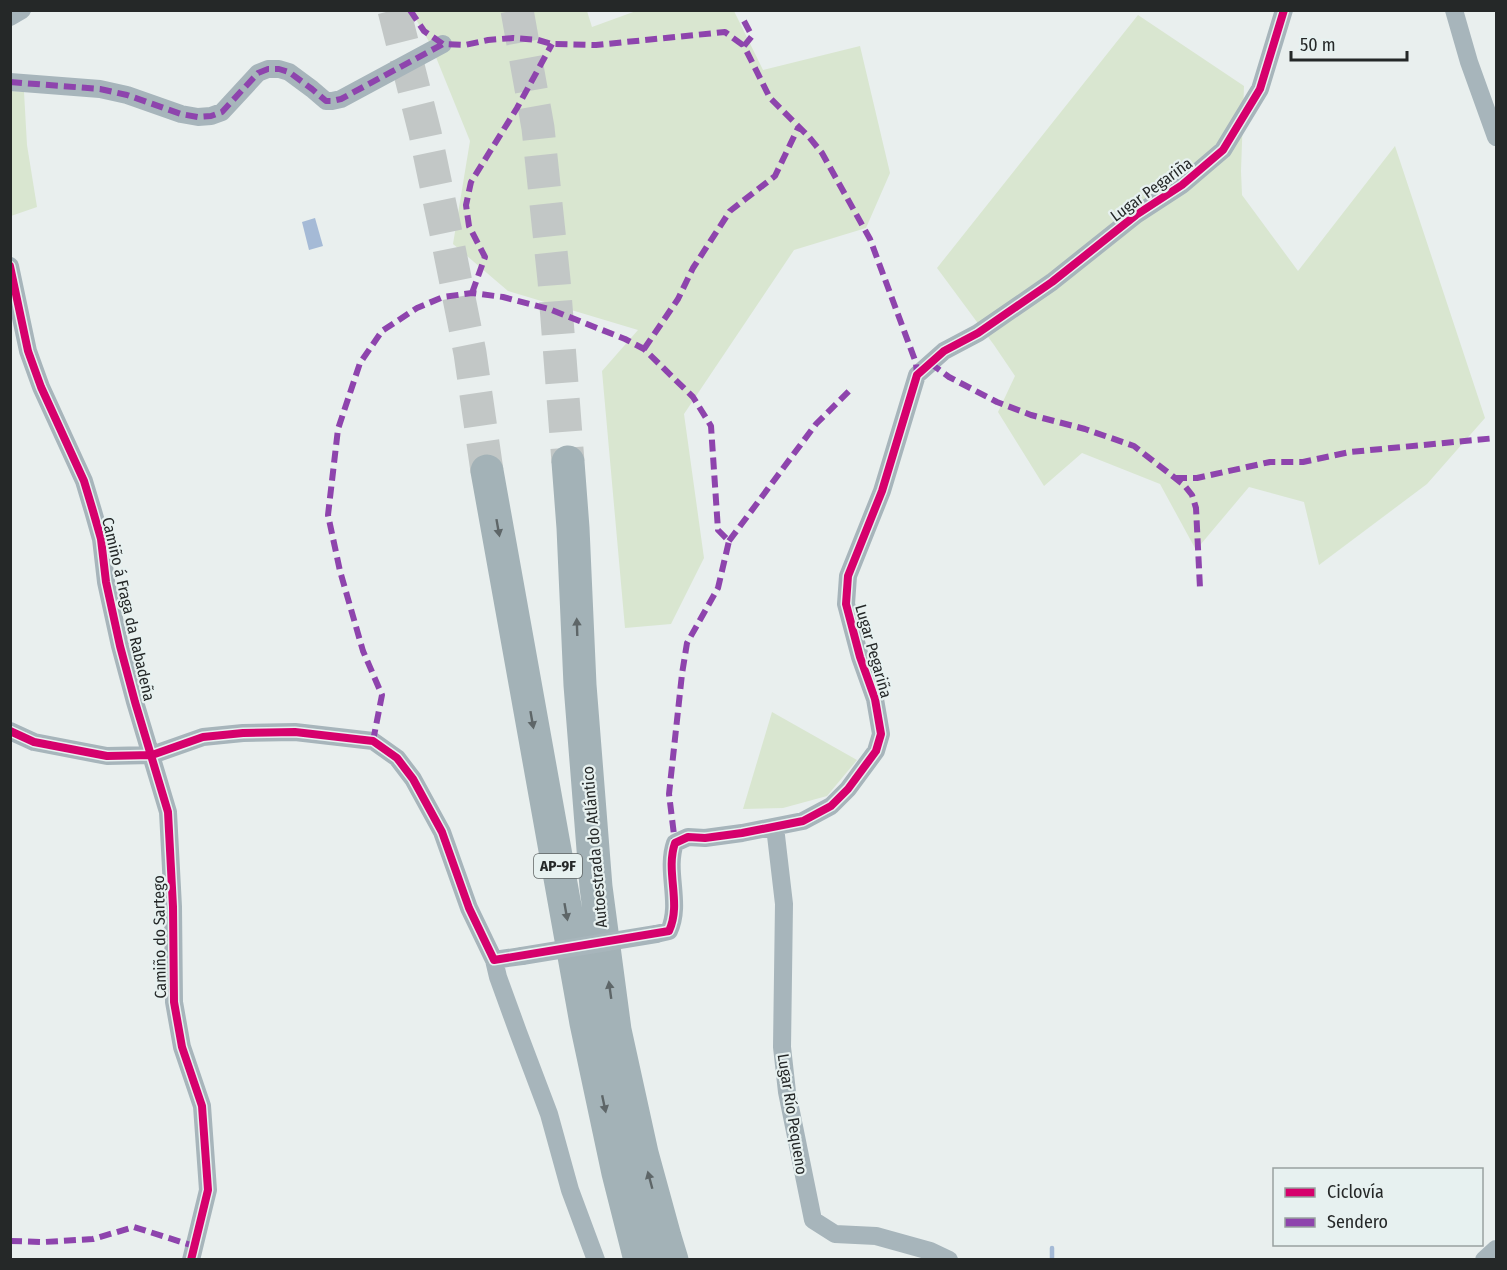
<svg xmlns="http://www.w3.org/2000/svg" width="1507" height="1270" viewBox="0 0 1507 1270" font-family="'Fira Sans Condensed',sans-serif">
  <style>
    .green { fill: #d9e6d0 }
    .water { fill: #a5bad6 }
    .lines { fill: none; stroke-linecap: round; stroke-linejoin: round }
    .stream { stroke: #a5bad6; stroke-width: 4.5 }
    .motorway-tunnel { stroke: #c2c7c6; stroke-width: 33; stroke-dasharray: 33 16; stroke-linecap: butt }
    .minor { stroke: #a7b5bb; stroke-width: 18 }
    .motorway { stroke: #a3b2b7; stroke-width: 33 }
    .minor-bridge { stroke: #a7b5bb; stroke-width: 18 }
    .quiet { stroke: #8e44ad; stroke-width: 6; stroke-dasharray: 12 6; stroke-linecap: butt }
    .cycleway-casing { stroke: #e7f1f0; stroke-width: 11 }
    .cycleway { stroke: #d6006c; stroke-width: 8 }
    .oneway { fill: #5e6668 }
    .labels { text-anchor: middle; stroke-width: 4.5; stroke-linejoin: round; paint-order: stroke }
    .shield { fill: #e7f1f0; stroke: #5f6464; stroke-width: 1.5 }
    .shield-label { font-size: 15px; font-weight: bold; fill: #252828 }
    .street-label { font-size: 16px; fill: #252828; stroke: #e7f1f0 }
  </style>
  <rect width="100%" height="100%" fill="#e9efee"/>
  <path class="green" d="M411,11H587L592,27L636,11H734L763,70L860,46L890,173L866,228L794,250L684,414L704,558L671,624L625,628L602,371L638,330L508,291L453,244L470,141L431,45Z
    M1138,15L1244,86L1241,171L1242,195L1298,271L1395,146L1485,418L1427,484L1319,565L1304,502L1249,487L1196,550L1160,484L1082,453L1044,486L998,412L1015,376L994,345L937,268Z
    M10,91L24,92L27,145L37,207L11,216Z
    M772,712L857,760L827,796L783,808L743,809Z"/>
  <path class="water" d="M315,218L323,246L309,250L302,222Z"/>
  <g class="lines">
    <path class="stream" d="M1052,1248V1260"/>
    <path class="motorway-tunnel" d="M394,10L425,133L447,238L470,353L487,471
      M517,10L538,128L554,280L568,462"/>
    <path class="minor" d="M1454,10L1469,62L1496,137
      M10,17L22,10
      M10,82L100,89L127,95L181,114L198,117L211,116L222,112L258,73L268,69H279L289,72L312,89L326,101H332L341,99L443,44
      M10,266L28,351L41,387L84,481L93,511L101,539L106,582L120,646L135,702L168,812L173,907L174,1002L182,1047L202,1106L208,1190L191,1260
      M10,731L34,742L107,756L152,755L203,737L243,733L295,732L373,741L397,758L413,779L442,832L469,908L494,960L522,956
      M775,827L784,904L782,1047L787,1092L813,1220L835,1234L876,1236L930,1251L949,1260
      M656,934L669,931C682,903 665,872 675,843L688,837L705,838L742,833L803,821L831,806L848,789L876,751L881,734L875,699L860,657L846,604L848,576L882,491L917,375L944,351L978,333L1052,282L1136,215L1182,185L1223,150L1260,89L1284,10
      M494,960L498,977L518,1032L549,1114L570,1190L596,1260
      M1484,1260L1496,1249"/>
    <path class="motorway" d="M568,462L573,528L580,685L596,887L615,1030L642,1153L665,1237L672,1260
      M487,471L586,1023L618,1173L640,1260"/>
    <path class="minor-bridge" d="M522,956L656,934"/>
    <path class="quiet" d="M410,10L424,31L443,44L465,45L488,40L513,38L538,40L552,44L596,45L725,32L744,46
      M744,21L752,36L744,46L770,98L809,137L822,153L870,239L916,363L917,375
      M10,82L100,89L127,95L181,114L198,117L211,116L222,112L258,73L268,69H279L289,72L312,89L326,101H332L341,99L443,44
      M472,293L485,257L469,226L466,205L471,182L517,108L552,44
      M644,349L678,299L693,268L730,211L775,176L798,128
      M930,363L949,377L997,402L1031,415L1085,429L1134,446L1184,485L1192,495L1196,508L1200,588
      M1175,478H1197L1270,462H1303L1350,452L1496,438
      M729,541L816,424L849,391
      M373,741L382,695L363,651L340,571L328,515L338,429L360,363L382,331L417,308L443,297L472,293L503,297L549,309L625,339L644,349L693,397L711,426L718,530L729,541L718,588L687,643L682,674L669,794L675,843
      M10,1241L44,1242L93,1239L134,1227L194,1246"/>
    <g class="cycleway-casing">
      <path id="cycleway" d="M10,266L28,351L41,387L84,481L93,511L101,539L106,582L120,646L135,702L168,812L173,907L174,1002L182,1047L202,1106L208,1190L191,1260
        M10,731L34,742L107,756L152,755L203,737L243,733L295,732L373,741L397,758L413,779L442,832L469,908L494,960L669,931C682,903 665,872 675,843L688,837L705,838L742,833L803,821L831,806L848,789L876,751L881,734L875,699L860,657L846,604L848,576L882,491L917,375L944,351L978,333L1052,282L1136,215L1182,185L1223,150L1260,89L1284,10"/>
    </g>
    <use href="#cycleway" class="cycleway"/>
  </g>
  <defs><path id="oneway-solid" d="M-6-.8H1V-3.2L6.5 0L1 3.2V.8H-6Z" transform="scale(1.5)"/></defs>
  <g class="oneway">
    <use href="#oneway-solid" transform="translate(498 528) rotate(80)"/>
    <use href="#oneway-solid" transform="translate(577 627) rotate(-92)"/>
    <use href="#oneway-solid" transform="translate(532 720) rotate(80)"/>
    <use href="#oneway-solid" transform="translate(566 912) rotate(80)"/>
    <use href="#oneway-solid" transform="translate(610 990) rotate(-98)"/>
    <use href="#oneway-solid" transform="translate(604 1104) rotate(78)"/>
    <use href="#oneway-solid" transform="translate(650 1180) rotate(-105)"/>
  </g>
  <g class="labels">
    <rect class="shield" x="534" y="854" width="48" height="24" rx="4.5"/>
    <g class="shield-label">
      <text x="558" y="871">AP-9F</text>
    </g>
    <g class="street-label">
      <text transform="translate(1151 189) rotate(-36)" y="6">Lugar Pegariña</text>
      <text transform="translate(129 609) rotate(77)" y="6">Camiño á Fraga da Rabadeña</text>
      <text transform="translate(874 651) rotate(74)" y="6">Lugar Pegariña</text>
      <text transform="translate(594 847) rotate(-95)" y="6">Autoestrada do Atlántico</text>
      <text transform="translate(159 937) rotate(-91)" y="6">Camiño do Sartego</text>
      <text transform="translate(793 1114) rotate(81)" y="6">Lugar Río Pequeno</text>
    </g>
  </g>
  <rect width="1507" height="1270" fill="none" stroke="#252828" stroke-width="24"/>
  <rect x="1273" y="1168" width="210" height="78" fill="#e7f1f0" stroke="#99a1a0" stroke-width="1.5"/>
  <rect x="1285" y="1188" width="30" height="9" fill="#d6006c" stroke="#99a1a0" stroke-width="1.5"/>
  <text x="1327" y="1198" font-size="18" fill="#252828">Ciclovía</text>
  <rect x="1285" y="1218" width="30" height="9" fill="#8e44ad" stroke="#99a1a0" stroke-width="1.5"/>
  <text x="1327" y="1228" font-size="18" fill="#252828">Sendero</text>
  <path d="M1291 51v9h116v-9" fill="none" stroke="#252828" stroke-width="3"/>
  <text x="1300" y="51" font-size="18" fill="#252828" stroke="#e7f1f0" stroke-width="4.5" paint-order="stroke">50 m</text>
</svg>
